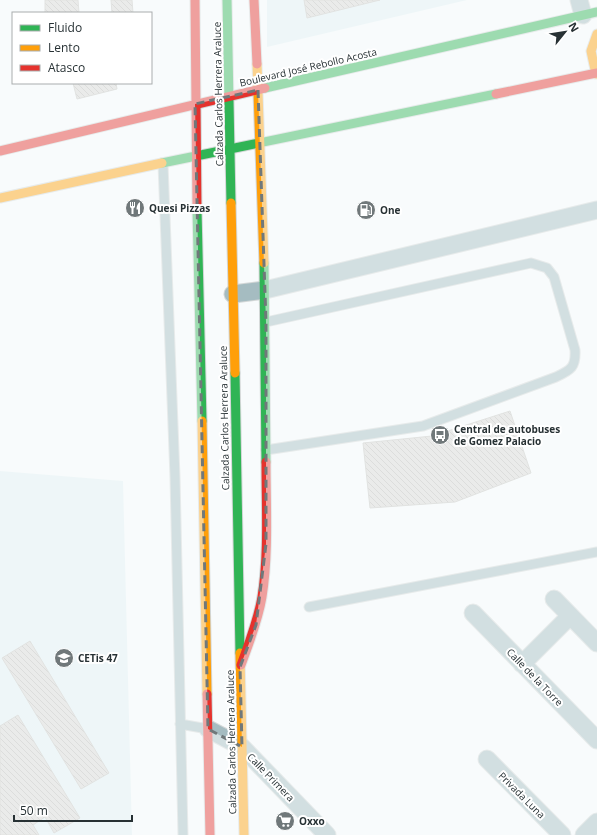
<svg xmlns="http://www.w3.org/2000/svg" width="597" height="835" viewBox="0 0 597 835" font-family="'Open Sans',sans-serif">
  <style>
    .built { fill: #e3f0f4 }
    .building { fill: url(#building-back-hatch); stroke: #c6c5c2 }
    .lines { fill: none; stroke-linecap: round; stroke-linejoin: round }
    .lane-casing { stroke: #d3d7d7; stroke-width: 11 }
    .street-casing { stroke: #d3d7d7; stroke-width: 19 }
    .fast-casing { stroke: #d3d7d7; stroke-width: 11 }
    .slow-casing { stroke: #d3d7d7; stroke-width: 11 }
    .jam-casing { stroke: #d3d7d7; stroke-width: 11 }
    .lane { stroke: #a5bcc1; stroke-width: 9 }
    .street { stroke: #a5bcc1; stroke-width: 17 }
    .fast { stroke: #30b455; stroke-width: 9 }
    .slow { stroke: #ff9f0a; stroke-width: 9 }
    .jam { stroke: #e5322d; stroke-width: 9 }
    .marked { fill: none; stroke: #70787a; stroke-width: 3; stroke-dasharray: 8 5; stroke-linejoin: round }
    .labels { text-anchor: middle; stroke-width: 4; stroke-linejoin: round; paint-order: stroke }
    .street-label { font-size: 10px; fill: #273134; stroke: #fff }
    .poi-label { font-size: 10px; font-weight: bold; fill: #273134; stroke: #fff; text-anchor: start }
  </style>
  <defs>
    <pattern id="building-back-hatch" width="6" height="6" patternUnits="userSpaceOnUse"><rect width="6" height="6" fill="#dad7d4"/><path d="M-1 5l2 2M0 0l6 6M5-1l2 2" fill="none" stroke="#bbb9b7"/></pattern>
  </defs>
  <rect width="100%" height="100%" fill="#f8fbfc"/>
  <path class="built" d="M267,0H467L267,47Z
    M0,471L123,481L132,835H0Z"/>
  <path class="building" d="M45,0H78L79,13H45Z
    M111,0H132L133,13H112Z
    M304,0H380L307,18Z
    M73,83H116L117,89L77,99Z
    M510,411L531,473L455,502L370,508L363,443L432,436Z
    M30,641L109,773L81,789L2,658Z
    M18,715L80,818L54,833L45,817L33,825L39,835H0V726Z"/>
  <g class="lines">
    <g class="lane-casing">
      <path id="lane" d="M163,164L175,477L183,835
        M266,322L531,263L547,268L554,277L575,350C576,367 571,370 556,377L423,426L266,450
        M309,607L597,552
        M180,724L208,729"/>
    </g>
    <g class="street-casing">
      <path id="street" d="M579,0L583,15
        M233,294L265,290L597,210
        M554,599L597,643
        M473,613L597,740
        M522,664L570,616
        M208,729L242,747L327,835
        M487,759L562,835
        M584,835L597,822"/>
    </g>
    <g class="fast-casing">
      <path id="fast" d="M227,0L231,203
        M265,88L597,12
        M162,163L496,94
        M197,210L202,421
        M264,263L266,462
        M235,373L240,653"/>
    </g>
    <g class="slow-casing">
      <path id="slow" d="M257,64L264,263
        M596,74L591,51L597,34
        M0,198L162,163
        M231,203L235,373
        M202,421L207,694
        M240,653L244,835"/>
    </g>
    <g class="jam-casing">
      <path id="jam" d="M195,0L197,210
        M254,0L257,64
        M496,94L597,73
        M0,151L265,88
        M241,665C249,643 258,621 262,597C269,553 266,506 266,462
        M207,694L210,835"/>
    </g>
    <use href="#lane" class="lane"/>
    <use href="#street" class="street"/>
    <use href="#fast" class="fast"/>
    <use href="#slow" class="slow"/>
    <use href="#jam" class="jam"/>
  </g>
  <path d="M0 0H597V835H0ZM258,90L266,322V544L256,625L240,667L242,747L208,729L195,104Z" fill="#f8fbfc" fill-opacity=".55" fill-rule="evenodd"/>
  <path class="marked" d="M258,90L266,322V544L256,625L240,667L242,747L208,729L195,104Z"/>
  <defs>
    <g id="restaurant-disc" transform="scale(1)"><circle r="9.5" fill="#70787a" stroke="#fff"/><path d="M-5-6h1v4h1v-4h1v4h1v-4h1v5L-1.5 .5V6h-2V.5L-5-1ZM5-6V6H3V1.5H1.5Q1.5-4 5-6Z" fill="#fff"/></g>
    <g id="fuel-disc" transform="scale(1)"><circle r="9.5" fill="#70787a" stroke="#fff"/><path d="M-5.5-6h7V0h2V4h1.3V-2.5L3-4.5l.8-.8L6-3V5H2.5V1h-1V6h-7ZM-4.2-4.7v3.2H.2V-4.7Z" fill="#fff"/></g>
    <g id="bus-disc" transform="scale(1)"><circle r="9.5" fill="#70787a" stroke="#fff"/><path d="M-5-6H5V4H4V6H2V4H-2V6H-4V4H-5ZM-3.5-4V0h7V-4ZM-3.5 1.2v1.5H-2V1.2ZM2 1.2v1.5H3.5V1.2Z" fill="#fff"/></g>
    <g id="school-disc" transform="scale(1)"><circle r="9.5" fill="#70787a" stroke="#fff"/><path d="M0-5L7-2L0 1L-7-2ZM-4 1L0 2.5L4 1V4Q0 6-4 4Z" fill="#fff"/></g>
    <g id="supermarket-disc" transform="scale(1)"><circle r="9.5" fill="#70787a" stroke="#fff"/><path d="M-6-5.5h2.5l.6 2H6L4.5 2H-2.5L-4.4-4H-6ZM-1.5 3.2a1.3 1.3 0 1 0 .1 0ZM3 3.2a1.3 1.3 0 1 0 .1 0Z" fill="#fff"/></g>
  </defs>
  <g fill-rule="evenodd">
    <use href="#restaurant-disc" x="135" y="208"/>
    <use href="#fuel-disc" x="366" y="210"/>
    <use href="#bus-disc" x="440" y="435"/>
    <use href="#school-disc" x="64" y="658"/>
    <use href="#supermarket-disc" x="285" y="821"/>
  </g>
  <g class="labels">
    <g class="street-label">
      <text transform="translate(308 67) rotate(-13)" y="4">Boulevard José Rebollo Acosta</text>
      <text transform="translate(218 94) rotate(-91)" y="4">Calzada Carlos Herrera Araluce</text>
      <text transform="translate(224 418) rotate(-91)" y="4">Calzada Carlos Herrera Araluce</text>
      <text transform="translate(535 677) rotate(46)" y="4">Calle de la Torre</text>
      <text transform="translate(231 742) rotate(-91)" y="4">Calzada Carlos Herrera Araluce</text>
      <text transform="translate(271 777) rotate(46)" y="4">Calle Primera</text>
      <text transform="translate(522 795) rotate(45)" y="4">Privada Luna</text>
    </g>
    <g class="poi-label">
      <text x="149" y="212">Quesi Pizzas</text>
      <text x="380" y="214">One</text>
      <text x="454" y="433">Central de autobuses<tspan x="454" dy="12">de Gomez Palacio</tspan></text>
      <text x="78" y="662">CETis 47</text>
      <text x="299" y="825">Oxxo</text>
    </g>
  </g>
  <rect x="12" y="12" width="140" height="72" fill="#ffffff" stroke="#a9adae"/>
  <rect x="20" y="25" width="20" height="6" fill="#30b455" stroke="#a9adae"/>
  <text x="48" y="32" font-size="12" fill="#273134">Fluido</text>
  <rect x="20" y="45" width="20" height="6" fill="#ff9f0a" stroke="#a9adae"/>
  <text x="48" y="52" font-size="12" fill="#273134">Lento</text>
  <rect x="20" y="65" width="20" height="6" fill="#e5322d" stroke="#a9adae"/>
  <text x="48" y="72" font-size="12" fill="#273134">Atasco</text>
  <g transform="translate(565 32) rotate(60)" stroke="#ffffff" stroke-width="3" paint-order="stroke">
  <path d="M0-3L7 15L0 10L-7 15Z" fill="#273134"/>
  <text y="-6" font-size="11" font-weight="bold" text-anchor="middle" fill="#273134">N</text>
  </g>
  <path d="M14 815v6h118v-6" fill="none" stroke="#273134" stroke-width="2"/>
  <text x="20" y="815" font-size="12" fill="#273134" stroke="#ffffff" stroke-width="3" paint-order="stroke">50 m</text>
</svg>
